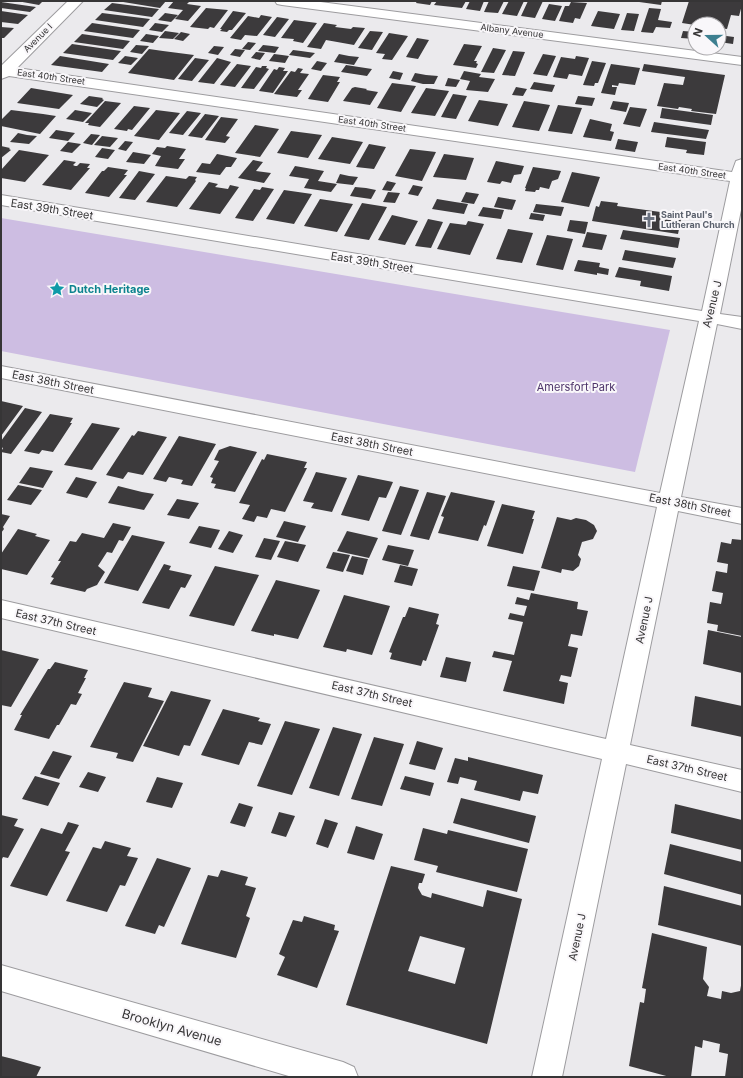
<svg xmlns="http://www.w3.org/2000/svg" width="743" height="1078" viewBox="0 0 743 1078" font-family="Inter,sans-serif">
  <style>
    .green { fill: #cdbde2 }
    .building { fill: #3c3a3c; fill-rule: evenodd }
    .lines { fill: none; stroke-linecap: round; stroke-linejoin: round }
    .street-casing { stroke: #9d9c9f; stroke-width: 2 }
    .street { fill: #fff; fill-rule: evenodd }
    .labels { text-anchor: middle; stroke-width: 4; stroke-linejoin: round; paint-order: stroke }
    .far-street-label { font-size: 9px; fill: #363536; stroke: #f9f7fa }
    .far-worship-label { font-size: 9px; font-weight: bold; fill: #5b616d; stroke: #f9f7fa; text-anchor: start }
    .street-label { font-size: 11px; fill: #363536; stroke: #f9f7fa }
    .culture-label { font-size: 11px; font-weight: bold; fill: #0d838f; stroke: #f9f7fa; text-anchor: start }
    .park-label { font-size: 11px; fill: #4e356a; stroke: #f9f7fa }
    .near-street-label { font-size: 13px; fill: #363536; stroke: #f9f7fa }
  </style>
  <rect width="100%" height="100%" fill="#ebeaed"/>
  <path class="green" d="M1,218L670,330L635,472L1,351Z"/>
  <path class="building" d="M17,1H43L39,5Z
    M117,1H166L160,8Z
    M174,1L189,2L187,4L201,6L188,21L175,19L183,10L168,8Z
    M417,1H432L430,5L416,3Z
    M437,1H466L462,8L434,5Z
    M470,1H484L480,11L466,9Z
    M489,1H504L498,13L484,12Z
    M509,1H524L517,16L502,14Z
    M528,1H543L535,18L521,16Z
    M632,1H662L661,5Z
    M689,1H742V5L739,16L731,15L727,29L719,28V24L695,25L682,23Z
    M1,2L36,7L30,12L1,8Z
    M571,2L587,3L580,19L575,18L573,23L559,21L565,6H569Z
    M112,3L159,9L152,17L104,10Z
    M549,4L562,6L555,21L542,19Z
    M206,8L228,10L214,28L210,27L208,29L190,27Z
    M649,8L661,9L658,20L672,22L670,28L656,27L653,33L641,32Z
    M1,11L28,15L18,24L1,22Z
    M233,11L246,13L232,30H229L227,32L220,31L222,29H220Z
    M598,11L620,14L614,29L591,26Z
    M102,13L150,19L143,27L95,20Z
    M165,13L178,15L171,22L158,20Z
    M627,13L639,14L634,31L621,30Z
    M261,15L272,17L257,36L245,35L241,40L230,38L248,16L259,18Z
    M277,17L289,19L275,37L263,35Z
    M294,20L317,23L303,43L293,41L294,39L281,38Z
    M92,23L140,30L133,38L84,31Z
    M155,23L169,25L162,32L149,30Z
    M324,23L337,25L335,27L351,29L353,27L365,28L354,45L326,40L321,49L307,47Z
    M1,27L14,28L4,38H1Z
    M165,31L179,33L173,39L159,38Z
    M370,31L383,32L372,50L358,48Z
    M683,31L695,32V39L681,38Z
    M181,32L190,34L183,41L174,39Z
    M389,33L408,36L392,60L382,59L385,54L376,53Z
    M82,34L130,41L123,49L74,42Z
    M146,34L159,36L153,43L140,41Z
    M719,35L734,37L733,44L719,42Z
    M417,38L429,40L418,59L406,57Z
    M248,42L256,43L250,50L242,49Z
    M72,44L121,51L113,60L63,53Z
    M464,44L482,46L474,61H477L476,63L478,64L476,68L453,65Z
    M136,45L149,46L142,54L130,52Z
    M263,45L272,46L279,47L275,53L258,51Z
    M214,46L224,47L218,55L208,53Z
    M493,48L506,50L494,73L481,72Z
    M149,49L163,51L194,55L174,80L128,73Z
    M235,49L245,50L240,57L230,55Z
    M293,50L301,51L315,53L310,58L289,55Z
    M513,51L525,52L515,76L502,75Z
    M256,52L265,53L260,60L251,58Z
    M274,54L282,55L289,56L285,63L269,61Z
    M339,54L349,56L359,57L354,65L334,62Z
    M543,54L556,56L547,76L533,74Z
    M60,56L109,64L102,72L51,65Z
    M125,56L138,58L131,65L118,63Z
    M576,56L589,58L582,76L569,74L567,79L553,77L561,57L575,59Z
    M195,58L209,60L192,81L178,79Z
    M217,58L231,62L214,84L198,82Z
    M317,61L327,63L321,71L311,69Z
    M592,61L606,63L598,83H595L594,86L583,85Z
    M237,64L251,66L235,87L220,85Z
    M611,64L640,68L635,85L619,83L618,86L612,85V87H617L615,95L601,93Z
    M644,64L725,75L716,114L691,111L692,109L679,107L678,109L657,106L664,83L683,85L685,77L642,71Z
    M346,65L372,69L367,76L341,72Z
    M262,66H267L266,68L269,69L254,89L241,88L256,67L261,68Z
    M279,67L285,68L283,71H288L273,93L259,91L274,69L277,70Z
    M298,68L303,69L300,73L309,74L298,90H302L297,97L274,94L291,71L295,72Z
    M393,71L403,73L400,80L389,78Z
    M464,71L481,74L479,77L495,79L488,92L466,90L470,81L460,79Z
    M415,73L426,75L438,76L434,84H423L411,81Z
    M323,75L340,77L337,82H340L328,102L308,99Z
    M448,78L460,80L456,87L445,86Z
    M534,82L547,84L555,85L552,92L530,89Z
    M392,83L416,86L401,112L377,108Z
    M355,87L367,89L366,90L378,92L370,105L343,101L352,88Z
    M516,87L527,89L523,96L512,95Z
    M31,88L73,95L59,109L17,103Z
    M426,88L449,91L435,116L411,113Z
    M453,94L467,96L456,119L441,117Z
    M89,96L103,98L102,99L104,100L97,107L80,104Z
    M578,96L595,98L592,106L575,104Z
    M479,100L508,104L498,126L468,121Z
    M105,101L121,103L100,127L88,125L89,123H85Z
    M524,101L550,105L539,131L512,127Z
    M613,101L629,103L626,112L610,109Z
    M558,105L582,108L572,134L548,131Z
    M134,106L150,108L132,130L128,129L127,131L114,129Z
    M630,107L647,109L640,127L623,124Z
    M662,108L713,115L711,125L660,118Z
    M11,110L43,114L56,116L40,134L1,126V120Z
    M75,110L92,113L83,122L66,119Z
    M156,110L180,113L159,140L134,136Z
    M187,111L201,113L183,135L169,133Z
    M205,114L219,116L202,138L188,136Z
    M221,117L238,119L226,136L230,137L225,143L205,140Z
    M590,119L612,124L610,131L614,132L611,141L583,137Z
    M654,122L709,130L706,139L651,132Z
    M255,125L279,129L260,157L235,153Z
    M56,130L75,133L68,141L49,138Z
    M291,131L322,135L308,158L277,153Z
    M18,133L27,135L37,136L29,144L10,142Z
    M91,134L100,135L92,145L83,143Z
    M102,136L118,138L110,147L94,145Z
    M332,137L363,142L350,164L318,159Z
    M667,137L706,142L704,155L686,153L687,150L665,147Z
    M618,139L638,142L635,152L615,149Z
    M125,141L133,142L126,151L118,149Z
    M68,142L81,144L72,153L60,151Z
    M369,144L386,147L374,169L356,167Z
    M1,146L10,148L9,149L11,150L1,158Z
    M167,146L186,149L179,159H185L178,169L155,166L161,156L152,154L157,147L165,148Z
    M102,148L115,150L108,159L95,157Z
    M410,149L436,152L422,181L395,176Z
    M19,150L49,155L25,182L1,178V170Z
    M133,152L151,155L144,164L126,162Z
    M217,154L237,158L231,167H226L220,175L196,172L202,163L210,164Z
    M444,154L474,158L466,180L433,177Z
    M64,160L76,162L73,165L75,166H77L80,163L90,164L87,168H90L71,190L42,185Z
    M253,160L263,162L256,171L271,173L264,183L238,178Z
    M496,161L524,166L521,174L514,175L511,183L502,181L500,184L487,182Z
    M295,166L324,171L318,181L337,184L331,192L304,188L309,179L289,176Z
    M108,167L128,170L124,175H127L109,197L85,193L102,171H104Z
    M533,167L561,171L558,179L552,181L549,189L540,187L539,190H536L535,192L525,191L526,188H525Z
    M139,171L155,174L135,200L119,198Z
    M572,172L600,177L589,207L561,202Z
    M340,174L349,176L358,177L353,185L336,183Z
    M166,176L186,179L189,176L197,177L195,180L196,181L177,207L146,202Z
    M387,181L396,183L391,191L382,190Z
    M209,182L218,184L215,187L228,189L230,185L239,187L220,214L189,209Z
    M413,185L423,187L418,196L408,194Z
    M262,187L274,189L253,221L235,218L254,189L260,190Z
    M355,187L366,188L376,190L371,199L350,196Z
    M284,190L312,194L294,224L266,219Z
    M388,192L400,193L395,203L383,202Z
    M466,192L479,194L474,204L461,202Z
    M498,197L516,200L512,210L494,207Z
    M320,199L353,204L337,232L304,226Z
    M437,199L455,202L468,204L464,214L432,209Z
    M601,201L618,203L617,206L682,215L678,234L592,221L596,206L599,207Z
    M362,203L387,207L369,240L344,236Z
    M536,204L564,207L561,216L533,212Z
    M483,207L504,210L501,219L478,216Z
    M531,213L545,215L543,221L529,219Z
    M392,215L418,221L405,245L378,240Z
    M428,219L443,222L431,248L415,246Z
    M570,220L588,222L585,234L567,231Z
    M468,221L484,224L470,255L437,249L450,223L466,225Z
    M508,229L533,233L522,263L496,259Z
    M623,230L680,238L678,248L620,239Z
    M587,232L607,235L602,250L582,247Z
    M547,235L573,239L563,270L536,265Z
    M625,250L676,258L673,268L622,260Z
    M578,260L600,263L599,267L609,269L608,275L597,273V275L574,271Z
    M619,267L672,276L669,291L640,286L641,281L615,277Z
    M1,401L23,406L1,436Z
    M25,408L42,412L11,454L1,452L3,448L1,447V441Z
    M50,414L73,418L70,423H72L53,452L42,450L39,454L24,451Z
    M92,423L120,428L92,470L64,465Z
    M138,431L167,437L143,475L128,472L123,479L106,475L132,435L134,436Z
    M179,436L216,444L192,486L181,484L183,480L169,477L166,482L153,479Z
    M230,446L257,452L235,492L214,488L216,484L211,483L213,478L210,477L219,461L214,460L219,450Z
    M267,454L307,462L304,468H307L285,512L271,509L267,518L257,516L254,522L242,519L250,505L239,503L262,459L264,460Z
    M30,467L53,471L43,488L19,483Z
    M316,472L347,478L332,512L311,508L314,503L303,501Z
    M358,475L393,482L386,498L379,497L369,521L341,515Z
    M76,477L97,482L87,498L66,493Z
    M18,485L42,490L31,505L7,500Z
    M118,486L142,492L154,494L144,510L108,503Z
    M400,486L419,490L401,535L382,531Z
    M427,492L446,496L429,540L410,536Z
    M451,492L495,501L486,526L484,525L478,541L438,533L444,517L441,516Z
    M177,499L199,503L189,519L167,515Z
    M502,504L535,511L532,519H534L523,554L487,546Z
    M1,514L10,516L3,527L4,529L1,533Z
    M557,517L571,520L576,518L586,520L594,525L597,531L593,539L582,542L578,555L581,559L579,566L573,571L562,569L561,573L541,568Z
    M284,521L306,526L298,542L276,537Z
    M113,523L131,527L123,541L119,540L112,553L107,552L98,566L105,572L97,585L87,589L85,592L50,584L54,578L51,577L61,561H58L70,541L76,542L82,533L104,538Z
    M199,526L220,530L211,548L189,543Z
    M18,529L37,534L35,536L50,540L27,575L1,569V554Z
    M229,531L243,535L233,553L218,549Z
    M347,531L378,538L369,558L337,551Z
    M132,535L165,542L138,591L104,583Z
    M264,538L280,541L271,560L255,557Z
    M732,539L742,540V636L717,631L718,625L707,623L710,602L721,604L722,599L723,593L712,591L716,571L727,573L728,564L717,562L721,542L731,544Z
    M285,541L306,545L298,562L277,557Z
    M388,545L414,550L408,566L382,560Z
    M333,552L350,555L343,572L326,568Z
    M352,556L368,559L363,575L346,571Z
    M164,564L171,566L169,570L192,575L185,588L181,587L169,609L142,603Z
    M400,565L418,569L412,586L394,582Z
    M215,566L259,575L234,626L189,616Z
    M513,566L540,571L534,591L507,586Z
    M276,580L320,590L298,639L274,634V636L251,631Z
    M531,593L578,602L577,609L588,611L582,636L571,634L568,646L578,648L571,677L561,675L559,681L568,683L564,704L503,691L512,661L492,657L494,651L514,655L523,622L508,619L510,613L524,616L527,606L515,604L517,597L529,600Z
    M344,595L390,606L372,655L347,649L346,652L323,647Z
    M409,607L439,614L436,624L439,625L426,661L423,660L421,666L390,659L392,653L389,652L403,617H405Z
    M708,630L742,637V673L703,664Z
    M1,650L39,659L11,707L1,705Z
    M446,657L471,662L466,682L440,677Z
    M55,662L88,670L84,678H86L78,693L82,694L76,705L71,704L59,725H57L49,739L14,730L22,715H20L48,669H50Z
    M124,682L152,688L148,697L164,701L133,762L116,758L118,753L90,747Z
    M171,691L211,700L190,746L184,745L179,756L143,746Z
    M695,696L742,706V737L691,726Z
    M223,709L260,718L258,721L271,724L262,745L249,742L239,765L201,755Z
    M285,721L320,729L292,795L257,786Z
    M333,727L362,734L339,796L309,788Z
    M374,737L404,744L382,806L351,799Z
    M417,741L443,748L435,770L409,764Z
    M53,751L72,756L59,779L40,774Z
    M468,757L543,775L538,794L523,791L520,801L474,790L477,781L460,777L458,784L447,782L455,758L468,761Z
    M88,772L106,777L98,792L79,787Z
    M35,776L60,783L48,806L22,799Z
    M405,776L434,783L430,796L400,789Z
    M157,777L183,783L172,808L146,802Z
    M461,798L536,816L529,843L453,823Z
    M239,803L253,807L245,827L230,823Z
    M675,804L742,820V850L671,833Z
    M279,812L295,816L286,837L271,833Z
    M1,815L18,819L14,826L24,829L8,858L3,857L1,861Z
    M325,819L338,823L328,848L316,844Z
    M68,822L79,825L65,851L70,852L47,896L10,886L41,828L62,834Z
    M356,826L383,834L374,860L347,853Z
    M423,828L447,834L448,830L528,849L517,892L436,872L438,866L414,860Z
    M105,841L131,848L127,856L138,858L125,886L120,885L107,912L66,901L93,847L101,849Z
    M670,844L742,862V895L664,874Z
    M157,858L191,868L164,927L159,925L155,934L125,926Z
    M391,866L425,874L422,883H419L418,888L422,895L431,898L432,893L483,907L487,890L522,899L487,1044L346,1005ZM420,936L465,948L455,984L408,971Z
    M221,870L248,877L245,885L256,888L246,916L250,918L236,958L181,944L208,875L218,877Z
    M664,886L742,906V946L658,925Z
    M304,916L335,925L334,930L339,931L317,988L277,975L285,957L279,954L293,920L302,922Z
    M652,933L707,947L703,979L709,987L707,996L721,999L722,991L731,993L740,991L742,980V1077H725L728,1054L719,1052L720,1044L703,1040L702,1048L695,1046L691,1077H670L629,1066L640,1002L644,1003L646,989L642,988Z
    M1,1056L13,1059L41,1067L36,1077H1Z"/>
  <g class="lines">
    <g class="street-casing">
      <path id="street" d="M68,1H83L17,68L732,172L736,161L742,159V205L720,314L742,317V329L717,324L681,497L742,508V524L678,511L630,745L742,770V792L626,764L562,1077H532L602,759L1,618V600L606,739L657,507L1,378V366L660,493L699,321L1,205V195L702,311L730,181L9,76L1,79V66Z
        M275,1H313L742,57V65L282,5L277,4Z
        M1,965L343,1062L354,1067L358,1077H292L1,991Z"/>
    </g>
    <use href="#street" class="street"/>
  </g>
  <defs>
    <g id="church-bare" transform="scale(1.2)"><path d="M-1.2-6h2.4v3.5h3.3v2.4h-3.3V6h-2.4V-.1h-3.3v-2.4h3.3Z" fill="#6b7280" stroke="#f9f7fa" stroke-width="2.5" paint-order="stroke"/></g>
    <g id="sight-bare" transform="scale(1.2)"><path d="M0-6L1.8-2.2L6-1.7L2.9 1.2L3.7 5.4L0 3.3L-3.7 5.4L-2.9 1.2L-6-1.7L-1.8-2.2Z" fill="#0f9aa8" stroke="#f9f7fa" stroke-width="2.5" paint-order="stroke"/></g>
  </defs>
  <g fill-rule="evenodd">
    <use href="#church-bare" x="649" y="220"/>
    <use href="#sight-bare" x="57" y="289"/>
  </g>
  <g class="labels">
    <g class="far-street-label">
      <text transform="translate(512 31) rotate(7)" y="3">Albany Avenue</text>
      <text transform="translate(38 38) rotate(-45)" y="3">Avenue I</text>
      <text transform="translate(51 77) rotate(8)" y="3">East 40th Street</text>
      <text transform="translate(372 124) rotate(8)" y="3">East 40th Street</text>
      <text transform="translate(692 171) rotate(8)" y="3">East 40th Street</text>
    </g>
    <g class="far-worship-label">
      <text x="661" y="218">Saint Paul's<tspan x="661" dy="10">Lutheran Church</tspan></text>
    </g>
    <g class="street-label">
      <text transform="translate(52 209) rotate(9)" y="4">East 39th Street</text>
      <text transform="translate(372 262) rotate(9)" y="4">East 39th Street</text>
      <text transform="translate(712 304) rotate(-76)" y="4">Avenue J</text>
      <text transform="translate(53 382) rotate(11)" y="4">East 38th Street</text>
      <text transform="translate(372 444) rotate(11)" y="4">East 38th Street</text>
      <text transform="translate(690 505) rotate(11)" y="4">East 38th Street</text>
      <text transform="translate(644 620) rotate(-78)" y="4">Avenue J</text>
      <text transform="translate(56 622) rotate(13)" y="4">East 37th Street</text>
      <text transform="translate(372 694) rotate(13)" y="4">East 37th Street</text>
      <text transform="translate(687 768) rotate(13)" y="4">East 37th Street</text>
      <text transform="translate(577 937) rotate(-78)" y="4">Avenue J</text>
    </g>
    <g class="culture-label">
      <text x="69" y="293">Dutch Heritage</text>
    </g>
    <g class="park-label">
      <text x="576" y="391">Amersfort Park</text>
    </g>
    <g class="near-street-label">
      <text transform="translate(172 1027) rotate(16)" y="5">Brooklyn Avenue</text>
    </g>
  </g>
  <rect width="743" height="1078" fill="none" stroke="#363536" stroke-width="4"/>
  <g transform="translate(707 36) rotate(291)"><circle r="19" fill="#f9f7fa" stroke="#aba9ac"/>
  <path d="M0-3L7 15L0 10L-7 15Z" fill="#3d7f90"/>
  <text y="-6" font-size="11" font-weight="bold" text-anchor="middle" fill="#363536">N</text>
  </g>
</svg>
